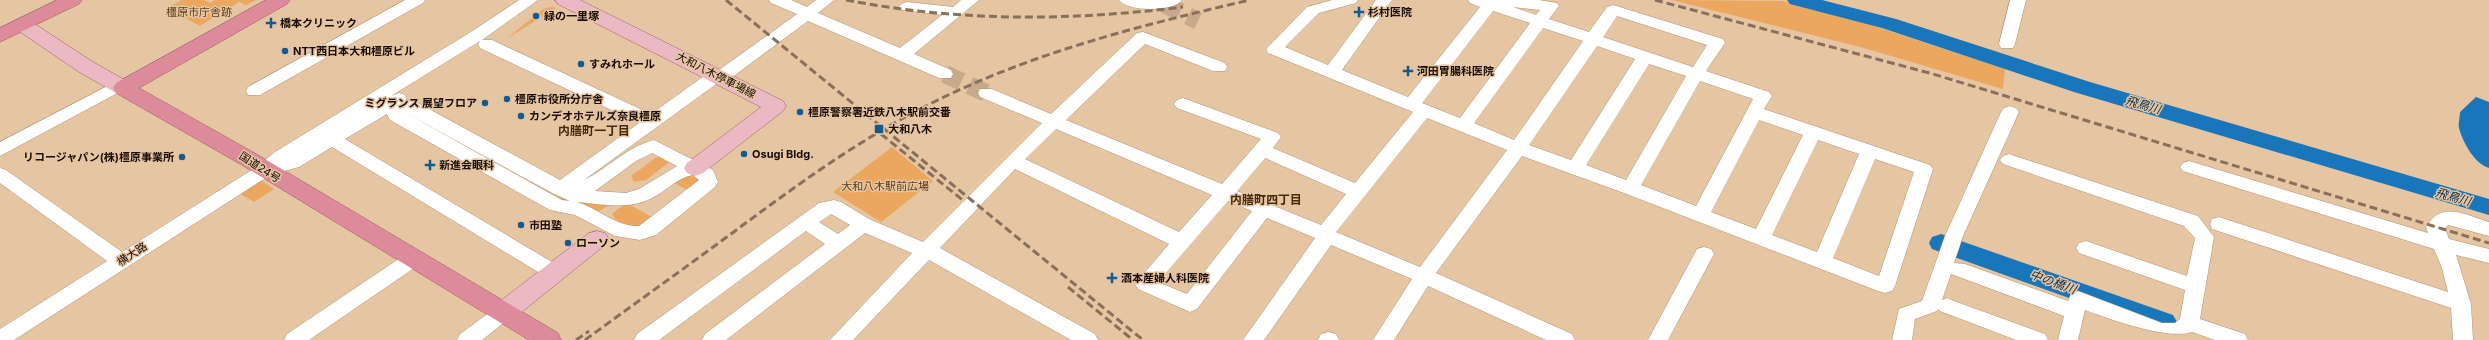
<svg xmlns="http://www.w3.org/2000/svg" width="2489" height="340" viewBox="0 0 2489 340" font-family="Inter,'Noto Sans JP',sans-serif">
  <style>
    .green { fill: #eba75d }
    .water { fill: #1976ba }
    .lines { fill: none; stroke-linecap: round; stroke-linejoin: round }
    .river { fill: #1976ba; fill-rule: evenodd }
    .minor-tunnel { stroke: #c7a98b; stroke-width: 18; stroke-dasharray: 18 9; stroke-linecap: butt }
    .minor-casing { stroke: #b19171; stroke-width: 1 }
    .major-casing { stroke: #985e65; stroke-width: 1 }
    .highway-casing { stroke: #985e65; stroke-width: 1 }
    .minor { fill: #fff; fill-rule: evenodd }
    .major { fill: #ebb9c3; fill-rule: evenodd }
    .highway { fill: #dd8a9b; fill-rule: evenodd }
    .rail { stroke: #88705a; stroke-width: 3; stroke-dasharray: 8 4; stroke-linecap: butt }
    .poi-dot { fill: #155a8f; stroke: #e6c5a3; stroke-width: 1.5 }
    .labels { text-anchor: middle; stroke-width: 3; stroke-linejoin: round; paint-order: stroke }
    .park-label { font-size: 11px; fill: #5c3d1a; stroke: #e6c5a3 }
    .poi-label { font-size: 11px; font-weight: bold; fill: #170b02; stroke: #e6c5a3; text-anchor: start }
    .street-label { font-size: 11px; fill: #170b02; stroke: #e6c5a3 }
    .water-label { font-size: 12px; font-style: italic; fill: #082c48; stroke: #e6c5a3 }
    .neighbourhood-label { font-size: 12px; font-weight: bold; fill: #452b0b; stroke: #e6c5a3 }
  </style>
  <rect width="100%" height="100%" fill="#e6c5a3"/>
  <path class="green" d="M182,0H204L210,3L215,0H256L246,5L239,2L200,26L167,8Z
    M1672,0L1783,1L1834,13L2005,69L2003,89L1864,48Z
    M551,7L556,8L506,39L543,9Z
    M892,147L933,181L881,222L833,192Z
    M661,154L670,160L669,162L646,180L634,182L631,176Z
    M688,176L697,177L701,181L691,192L674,183L677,180Z
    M534,178L611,203L600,211L562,202L528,183Z
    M259,179L274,189L254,202L236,191Z
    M628,204L656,219C653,221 649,225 646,227C637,231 616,223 612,214L619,208Z"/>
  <path class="water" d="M2476,97L2489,102V168C2475,164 2463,143 2459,128C2458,124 2460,117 2460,112Z"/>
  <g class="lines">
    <path class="river" d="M1787,0H1822L1896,19L2090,82L2489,199V215L2074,92L1882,28L1790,4Z
      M1941,234L2173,315L2177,322L2173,329L2164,332L1932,249L1929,243L1932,237Z"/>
    <path class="minor-tunnel" d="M1164,4L1198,21
      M945,74L986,93"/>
    <g class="minor-casing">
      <path id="minor" d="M405,0H425L423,3L260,95H248L246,91L248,87Z
        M519,0H538L482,40H492L651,114L711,71L719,70L797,14L771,3L769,0H791L807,7L816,0H834L818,13L900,48L942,15L901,10L899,7L901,4L907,2L953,7L961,0H979L914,54L951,70L953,74L951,78H939L808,21L727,81L719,82L584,180C610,167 625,148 654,140L713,170L718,182L715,187L656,235L640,240L615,236L575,215L550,210L390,120L387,114L345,139L562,268L565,273L562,278L555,280L548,278L332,147L299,167L270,175L14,340H0V329L107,261L0,183V168L6,170L122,252L258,166L275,152L474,30ZM480,41L478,44L480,48L639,123L560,180L416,102L407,100L405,95L399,93L391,96ZM402,111L554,194L570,201L562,200ZM652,153L677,166L639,189L626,193L595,191L636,161ZM693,175L699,180L639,226C616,227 598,208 577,202C602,204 626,210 650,199C666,192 676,178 693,175Z
        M1119,0H1182C1174,12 1127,12 1119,0Z
        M1332,0H1358L1356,3L1319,13L1285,47L1328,65L1376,0H1392L1342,70L1408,97L1480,7L1470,3L1468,0H1539L1557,3L1559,6L1549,19L1589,32L1607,7L1613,5L1723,39L1725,43L1706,71L1769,92L1772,96L1764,109L1930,165L1933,169L1895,286L1892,291L1885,293L1878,291L1624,193L1522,156L1436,273L1572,334L1575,340H1546L1428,286L1394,340H1373L1412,279L1331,245L1264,340H1243L1315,238L1267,218L1197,309L1190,312L1138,289L1135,284L1169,244L1015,169L940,248L1095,334L1098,340H1071L929,260L853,340H830L912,253L865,233L726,340H702L705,334L825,244L806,231L659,340H634L637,334L819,203L834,200L841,202L869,219L923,242L1042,123L980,97L978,93L980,89H992L1051,114L1137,33L1143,32L1225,63L1227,67L1225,71H1213L1145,44L1066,120L1222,184L1261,139L1177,108L1174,104L1177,100L1183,98L1278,133L1281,137L1273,148L1355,183L1413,112L1268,53L1266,49L1307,7ZM1513,7L1540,10L1536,15ZM1493,11L1530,23L1460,118L1422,103ZM1617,16L1707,45L1693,67L1603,37ZM1543,28L1583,41L1514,140L1474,123ZM1597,46L1635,59L1571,160L1529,145ZM1649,64L1686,76L1626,180L1586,165ZM1700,81L1753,99L1696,206L1641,185ZM1427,118L1507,150L1420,267L1336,232ZM1759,120L1803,135L1756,229L1711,212ZM1056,129L1212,195L1179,232L1025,159ZM1818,140L1859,154L1817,252L1772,235ZM1265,158L1346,194L1321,225L1237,191ZM1875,159L1914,172L1879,276L1833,258ZM1228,201L1252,211L1187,294L1158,282ZM831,214L850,225L838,234L819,222Z
        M2010,0H2026L2015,44L2013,48H2001L1999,44Z
        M119,80L125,81L127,85L125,89L0,156V142Z
        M2010,106L2016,108L2019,112L1963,236L1954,263L1965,264L2068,301L2071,294L2078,291L2162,323H2175L2180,319L2185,290L2079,253L2076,248L2079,243L2086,241L2187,276L2195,238L2184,226L2003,164L2000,160L2003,156L2009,154L2198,216L2214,237L2200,319L2245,334L2248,340H2215L2192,332C2167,340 2112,320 2085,310L2078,340H2058L2064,316L1951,274L1942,300L1947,298L1954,301L2045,334L2048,340H2016L1940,311L1938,309L1937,311L1915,319L1912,340H1892L1899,309L1922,301L1945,236L2001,112L2004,108Z
        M2189,161L2428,233L2426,227C2441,200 2466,215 2489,222V236L2448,225L2445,228L2449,239L2489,249V263L2456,255L2471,304L2473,340H2453L2451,308L2212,229L2210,224L2212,219L2219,217L2448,292L2442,268L2434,249L2183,171L2180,167L2183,163Z
        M1704,247L1711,249L1714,254L1668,340H1648L1697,249Z
        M413,252L420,254L423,259L420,264L309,340H284L287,334L406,254Z
        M504,304L511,307L514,312L511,317L482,340H457L460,334L497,307Z
        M1328,332L1336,334L1339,340H1318L1321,334Z"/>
    </g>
    <g class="major-casing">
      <path id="major" d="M555,0H580L783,101L786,106L783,111L703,173L695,176L687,173L684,168L687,163L761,107L558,4Z
        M23,19L30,21L93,62L130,83L133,88L130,93L123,95L116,93L79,72L16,29L13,25L16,21Z
        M597,231L605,233L609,239L605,245L513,319L504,321L495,319L492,312L495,305L589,233Z"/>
    </g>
    <g class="highway-casing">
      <path id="highway" d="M57,0H82L79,4L0,42V28Z
        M266,0H290L287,4L139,88L258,155L558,333L561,340H529L242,165L116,93L113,88L116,83Z"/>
    </g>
    <use href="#minor" class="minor"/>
    <use href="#major" class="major"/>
    <use href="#highway" class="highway"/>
    <path class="rail" d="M726,0L1143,340
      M846,0C961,22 1068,21 1183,7
      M1655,0L1933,74L2489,243
      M881,134L965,202
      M1068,287L1133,340
      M576,340L589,331
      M585,340C630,307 675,275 720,242C781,197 842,151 909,115C1015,57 1133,27 1250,0"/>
  </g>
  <g class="poi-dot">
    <path d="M1357 6h4v4h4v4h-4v4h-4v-4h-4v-4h4z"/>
    <circle cx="536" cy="16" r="4"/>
    <path d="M269 17h4v4h4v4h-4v4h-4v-4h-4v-4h4z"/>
    <circle cx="285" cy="51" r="4"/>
    <circle cx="581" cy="64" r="4"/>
    <path d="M1406 65h4v4h4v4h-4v4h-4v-4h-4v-4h4z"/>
    <circle cx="507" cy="99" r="4"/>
    <circle cx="485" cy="103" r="4"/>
    <circle cx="800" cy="112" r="4"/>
    <circle cx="521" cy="116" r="4"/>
    <rect x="874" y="124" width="10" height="10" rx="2"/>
    <circle cx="744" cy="154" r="4"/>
    <circle cx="182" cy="157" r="4"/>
    <path d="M428 159h4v4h4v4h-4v4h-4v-4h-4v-4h4z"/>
    <circle cx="521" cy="225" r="4"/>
    <circle cx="568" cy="243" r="4"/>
    <path d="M1110 272h4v4h4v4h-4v4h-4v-4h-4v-4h4z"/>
  </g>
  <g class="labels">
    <g class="park-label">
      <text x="199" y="16">橿原市庁舎跡</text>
      <text x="885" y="190">大和八木駅前広場</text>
    </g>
    <g class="poi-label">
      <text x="1368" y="16">杉村医院</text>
      <text x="544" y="20">緑の一里塚</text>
      <text x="280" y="27">橋本クリニック</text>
      <text x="293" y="55">NTT西日本大和橿原ビル</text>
      <text x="589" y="68">すみれホール</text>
      <text x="1417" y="75">河田胃腸科医院</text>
      <text x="515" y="103">橿原市役所分庁舎</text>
      <text x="477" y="107" text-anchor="end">ミグランス 展望フロア</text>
      <text x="808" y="116">橿原警察署近鉄八木駅前交番</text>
      <text x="529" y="120">カンデオホテルズ奈良橿原</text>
      <text x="888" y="133">大和八木</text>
      <text x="752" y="158">Osugi Bldg.</text>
      <text x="174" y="161" text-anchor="end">リコージャパン(株)橿原事業所</text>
      <text x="439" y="169">新進会眼科</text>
      <text x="529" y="229">市田塾</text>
      <text x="576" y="247">ローソン</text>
      <text x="1121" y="282">酒本産婦人科医院</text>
    </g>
    <g class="street-label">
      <text transform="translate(716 75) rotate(27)" y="4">大和八木停車場線</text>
      <text transform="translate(260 167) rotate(33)" y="4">国道24号</text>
      <text transform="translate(132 254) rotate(-33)" y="4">横大路</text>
    </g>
    <g class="water-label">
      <text transform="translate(2143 105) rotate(16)" y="4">飛鳥川</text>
      <text transform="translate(2453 197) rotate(16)" y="4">飛鳥川</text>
      <text transform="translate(2053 282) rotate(20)" y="4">中の橋川</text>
    </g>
    <g class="neighbourhood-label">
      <text x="594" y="135">内膳町一丁目</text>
      <text x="1266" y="204">内膳町四丁目</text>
    </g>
  </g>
</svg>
